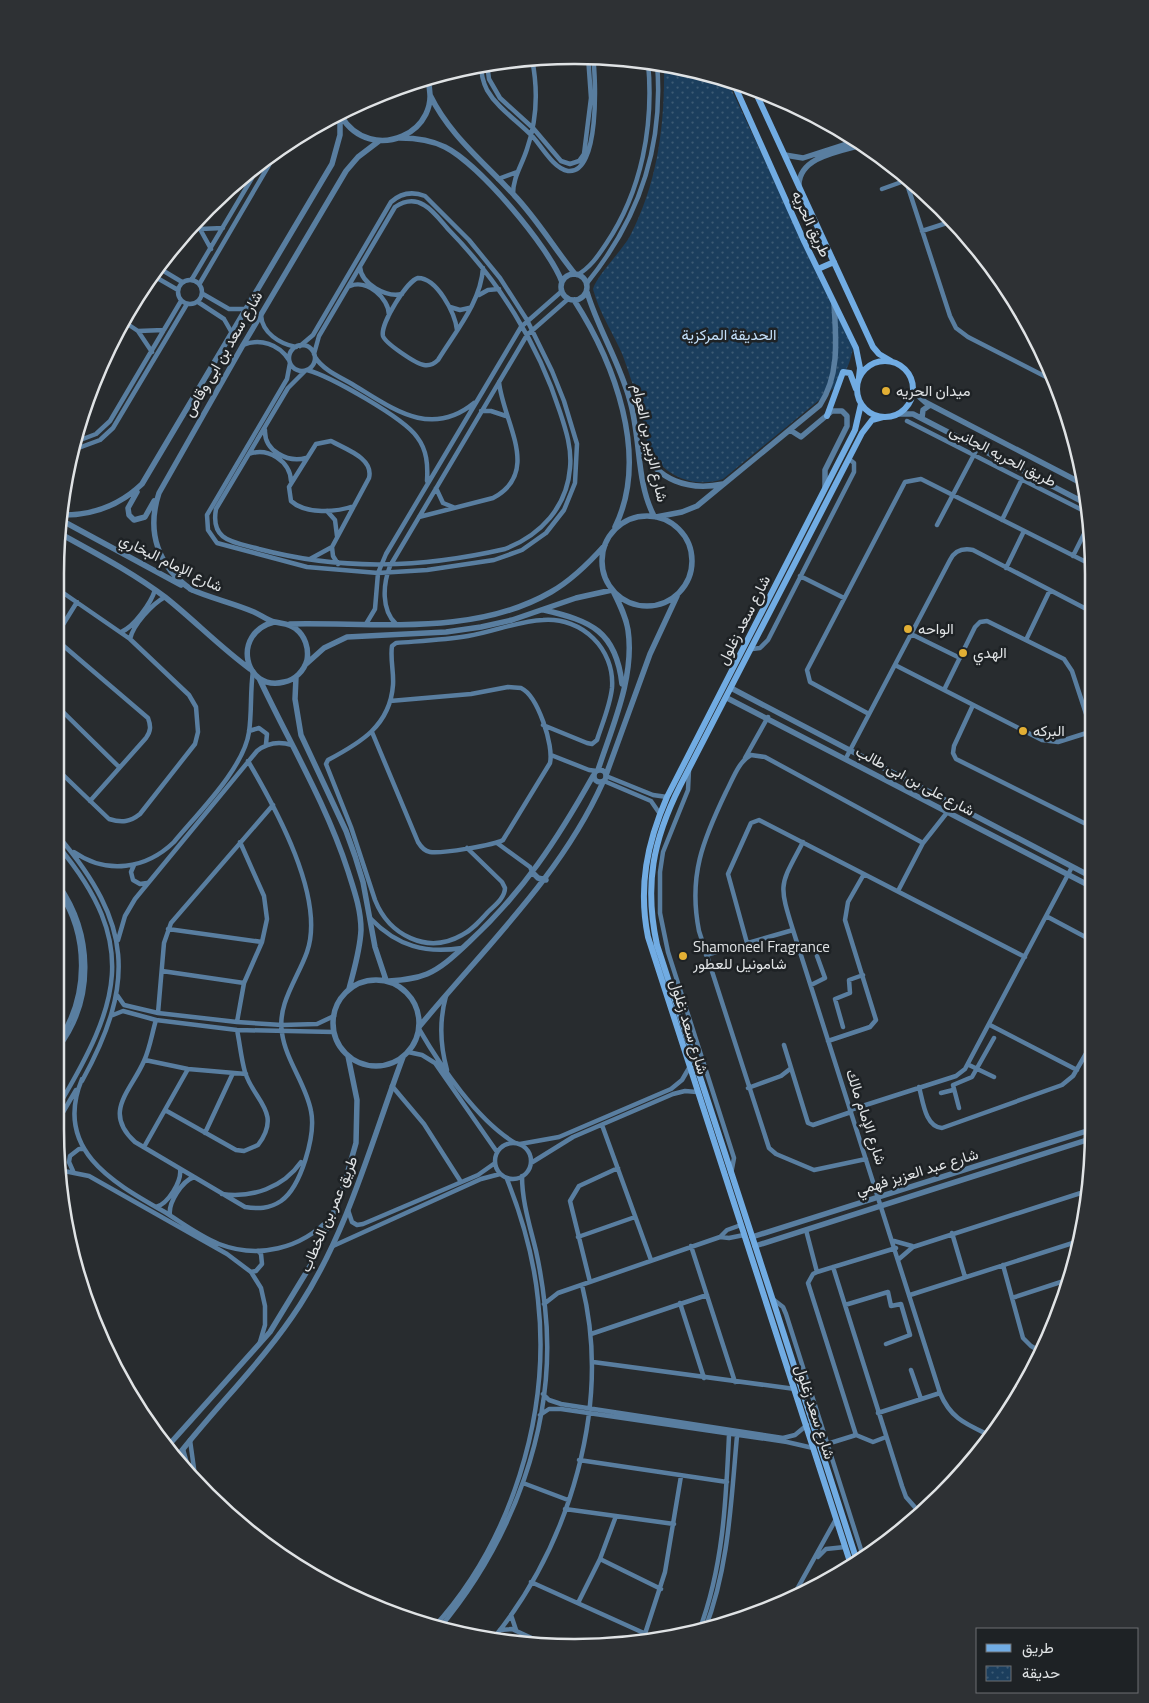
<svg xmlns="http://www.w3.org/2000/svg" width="1149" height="1703" viewBox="0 0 1149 1703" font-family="'Titillium Web',Vazirmatn,sans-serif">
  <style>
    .park { fill: url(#park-dots) }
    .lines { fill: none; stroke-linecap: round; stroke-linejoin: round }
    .minor { stroke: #597ea0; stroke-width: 4.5 }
    .tertiary { stroke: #597ea0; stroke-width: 5.5 }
    .secondary { stroke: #71ace3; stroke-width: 6 }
    .poi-dot { fill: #e2af34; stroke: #1e2225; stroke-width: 2 }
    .labels { text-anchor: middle; stroke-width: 5; stroke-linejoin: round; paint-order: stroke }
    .street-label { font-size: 15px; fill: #e0e3e5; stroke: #1e2225 }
    .park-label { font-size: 15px; fill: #c4e0fa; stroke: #1e2225 }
    .poi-label { font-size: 15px; fill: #e0e3e5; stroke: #1e2225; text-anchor: start }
    .rim { fill: none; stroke: #e0e3e5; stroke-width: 2.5 }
  </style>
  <defs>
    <pattern id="park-dots" width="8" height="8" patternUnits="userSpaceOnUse" patternTransform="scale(1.25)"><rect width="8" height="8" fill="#1b3e5d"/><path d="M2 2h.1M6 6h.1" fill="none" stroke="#3c5a74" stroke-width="1.8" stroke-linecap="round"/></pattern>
  </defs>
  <rect width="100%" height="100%" fill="#282c2f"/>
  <path class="park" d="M664,64L676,65L727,80L853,348C850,364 845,375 835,387L723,479C694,489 660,476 648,444C645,435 644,424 642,414C636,395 630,375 623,356C614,334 599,313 593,289C597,275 621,252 630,236C658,182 665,124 664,64Z"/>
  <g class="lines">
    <path class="minor" d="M481,64C481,73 483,82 487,90C498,109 518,121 533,137C542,147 554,169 568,171C600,175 596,77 593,57
      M487,64L489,79L500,98L533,128L561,161L570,164L579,161L584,154L591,98L588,56
      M498,179L517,172
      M906,181L950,316L956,328L968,337L1056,382
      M882,189L907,180
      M513,194C513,177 522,165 527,149C537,120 538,89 532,59
      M192,224L200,229L223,228
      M200,229L211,249
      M922,231L953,221
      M157,267L182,282
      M360,267C361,284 387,298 402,294
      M152,275L178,290
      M577,275C590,268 598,256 606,244C642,191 654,125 648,62
      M1000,278L1008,296L1015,303
      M192,279L261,163
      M178 292a12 12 0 1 1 24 0a12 12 0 1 1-24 0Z
      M200,283L269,165L273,153
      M587,283C639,219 664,146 657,63
      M350,286C367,279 389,298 389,315
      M203,294L229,309H246
      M479,295L488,290L499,289
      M198,302L224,319L232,333
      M450,307L460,310L469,308
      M261,315C262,333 280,344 296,347
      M123,321L138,331L152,352
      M457,330C455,313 437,278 418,278C407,281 380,324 383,336C385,343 416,364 424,365C430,366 434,364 438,360C455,332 481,302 483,268
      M138,331L164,330
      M243,345C260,338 279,344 289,360
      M289 358a13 13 0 1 1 26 0a13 13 0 1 1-26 0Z
      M315,357C323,370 340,377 352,384C392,408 430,439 474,403
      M290,363L287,379L207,515L208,530L217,543L307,567L378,573L427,570L494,560L522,550L546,533L564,510L575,483L577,444L564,401L552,371L527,320L500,278L469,240L425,196C412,191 401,193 391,202L313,335L300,346
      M307,370C330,376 404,418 417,437C427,450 428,465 427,481
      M305,371L288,388L216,509C210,542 235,542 259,549C342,571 422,568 505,549C541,535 567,507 570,468C572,449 566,430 560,412C538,343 498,280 448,229C441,221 433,210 424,205C414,199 404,201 395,207L319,336L314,354
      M481,411H491L506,416
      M907,421L1088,513
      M265,430C264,451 288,463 306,458
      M75,442L96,434L110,421L181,301
      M73,450L100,440L113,428L187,304
      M249,454C268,447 290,461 291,481
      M436,488L443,503L453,507
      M327,511L335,520L337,536
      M419,517L493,498C542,472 503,422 499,382
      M1002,520L1022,479
      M937,525L978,447
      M332,547L333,556L338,564
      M1073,556L1089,524
      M310,559L332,547L369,478C374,458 345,449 331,441L316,444L289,487L291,501C306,515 337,512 354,506
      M1006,568L1024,531
      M800,576L844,598
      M59,590L130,639L189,695L196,707L198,732L195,744L140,814C130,822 122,823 109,819L59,771
      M1086,609L1094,590
      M366,624L375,609L378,573L386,554L521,327L562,291
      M396,624C381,610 383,584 390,566L527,335L568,299
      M59,631L77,602
      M121,632C134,627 151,603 155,590
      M911,634L960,658
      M130,639C133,625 152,604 165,597
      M1026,640L1050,590
      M59,642L148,718C151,726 151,731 146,738L90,801
      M752,649L760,648L768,640L854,472V463L849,459
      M895,665L1042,740L1058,742L1093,731
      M944,690L975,627L980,622L987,621L1064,659L1072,671L1092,732
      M973,705L954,746L953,753L956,759L1092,827
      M59,708L119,767
      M869,714L810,682L807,670L905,482L921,479L1088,563L1093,569
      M249,731L259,728L267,734L266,744
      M372,732L418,842C421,847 424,851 430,852C440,854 495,845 503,840L550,763C554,746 538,696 521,688L508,687L471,694L390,701
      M551,755L589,770L597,771
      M745,758L768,717
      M846,758L950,560C955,550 963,548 973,550L1094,613
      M689,770L688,790L663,852L660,872V913L668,952L734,1158L731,1174
      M606,776L653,795L667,797
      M604,781L651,801L660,814
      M59,837C132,923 136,983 82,1081
      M803,842C780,886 778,882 793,930L940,1393C951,1419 966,1424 991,1436
      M497,843L530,867L533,873
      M59,847C140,945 119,1004 59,1105
      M467,848L502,882L505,888C505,898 494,906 488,912C480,921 472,930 462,935C427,955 389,935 375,900L351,827L326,764L328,760C360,743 390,726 393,685C394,672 390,659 392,646L396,643C420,641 444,640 468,636C493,632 518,621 543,620C582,617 615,649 612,688C610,706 602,724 597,740L592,744L587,743L543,725
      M74,852C107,875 146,869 174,842C198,813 244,768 249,732C252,712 250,691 253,671
      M134,865L131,872L133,880L140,884L147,883
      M59,885C93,934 95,999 59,1047
      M898,891L923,843L953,805
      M59,892C89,936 88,996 59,1040
      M1046,916L1091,940
      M371,919C397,946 426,954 462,948
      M168,929L262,942
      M118,940L125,916L135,899L257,751C268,742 279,741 292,745
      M747,943L728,874L751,823L759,820L1025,957
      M706,955L793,930
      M162,971L244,983
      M811,985L825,978L817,956
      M117,995L124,1005L158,1013L237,1022L282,1025L317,1024L334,1016
      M446,996C439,1021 440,1045 447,1070
      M158,1013L164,943L171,923L273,805
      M113,1015L123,1011L156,1020L237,1030L334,1032
      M156,1020C152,1033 150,1048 144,1061C131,1091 102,1112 135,1142L245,1207C258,1209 269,1209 281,1201C301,1187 316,1135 311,1111C306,1084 286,1061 282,1033C277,1004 298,978 307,952C326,898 275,807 248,761
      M237,1022L244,983L262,942L267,919L264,896L240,842
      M990,1025L1077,1070
      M843,1027L835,999L850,993L849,980L863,975
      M419,1029C441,1067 477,1120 515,1143
      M828,1041L870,1027L876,1020L845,920L848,902L864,874
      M784,1045L808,1123L813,1125L851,1112
      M408,1052L422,1055L435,1063L497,1152
      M145,1060L188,1069L246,1074
      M969,1065L994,1077
      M82,1079C53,1149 112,1182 163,1211C181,1222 199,1236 219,1244C258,1259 301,1249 330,1218
      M392,1086L424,1124L461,1182
      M919,1087C923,1101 925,1127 942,1128L1062,1085L1073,1076L1091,1045
      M748,1088L781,1076L790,1069
      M941,1093L953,1090
      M959,1108L953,1085L972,1077L994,1038
      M165,1110L236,1150L244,1151L258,1145C283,1112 253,1100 245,1072C241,1058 240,1044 237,1030
      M850,1110L956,1076L965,1069L1072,867
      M59,1119L76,1090
      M602,1125L651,1260
      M205,1133L233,1073
      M495 1161a18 18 0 1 1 36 0a18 18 0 1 1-36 0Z
      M520,1144L559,1137L671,1089L682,1080L689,1068
      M144,1147L188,1069
      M866,1159L814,1170L776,1154L769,1148L699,931C688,876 703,840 726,792C733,779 738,762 751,755L765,757L923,843
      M531,1163L573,1137L673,1094L685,1091L697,1092
      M59,1170L89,1176L227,1254L251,1272L261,1288L265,1306V1325L260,1342
      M73,1171L69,1162L70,1156L79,1149H84
      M222,1194C252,1198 283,1188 301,1162
      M156,1207C168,1204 182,1181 180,1169
      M348,1210L352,1222L357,1225L363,1224L478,1175L495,1163
      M170,1215C168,1203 182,1181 194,1177
      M806,1230L817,1272
      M952,1233L965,1277
      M578,1237L635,1217
      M720,1237L729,1238L744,1235
      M894,1241L912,1246
      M333,1246L481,1179L500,1174
      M691,1246L735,1382
      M899,1259L913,1247L1090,1190
      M1003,1265L1023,1338L1031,1346L1043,1353
      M833,1267L902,1486L906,1497L920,1513
      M251,1272L256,1271L262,1264L261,1254L258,1251
      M590,1282L570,1201L579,1186L618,1168
      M910,1295L1079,1241
      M1012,1298L1070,1279
      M774,1300L783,1307L786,1314L863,1556
      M680,1303L704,1378
      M544,1304L558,1293L720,1237L727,1230L741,1225
      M845,1305L888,1292L891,1306L901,1304L910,1335L886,1344
      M591,1334L707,1295
      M593,1362L795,1389
      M911,1370L921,1399
      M543,1394L549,1400L561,1404L783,1438L795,1435L807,1425
      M878,1413L940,1393
      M540,1415L549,1409H561L787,1442L813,1448
      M886,1437L873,1442L856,1435L808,1283L813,1274L817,1272L896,1248
      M190,1440L196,1483
      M827,1444L856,1435
      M183,1449L190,1474
      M579,1460L727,1482
      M523,1483L568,1500
      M565,1509L674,1524
      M818,1557L826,1549L845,1547
      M600,1559L661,1589
      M531,1582L646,1634
      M791,1600L836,1519
      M578,1603L600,1559L616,1516
      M511,1615L516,1630
      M433,1628C511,1543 551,1415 538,1300C534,1259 522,1217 507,1179
      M705,1629C729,1567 731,1501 737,1436
      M438,1630C512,1542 558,1423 545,1307C543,1288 540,1269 536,1251C530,1226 522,1202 522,1176
      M500,1630L512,1629L549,1646
      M699,1631C723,1568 726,1502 729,1435
      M493,1639C570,1544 612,1405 582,1285
      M643,1640L665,1572L681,1476"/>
    <path class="tertiary" d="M430,95C450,136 483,161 514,195C537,219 554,248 575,274
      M341,116C371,166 446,132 427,79
      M400,138C416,138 431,140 445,147C479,164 549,247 562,282
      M785,155L803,158L859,140
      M799,186C798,156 842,151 865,144
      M561 287a13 13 0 1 1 26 0a13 13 0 1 1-26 0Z
      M587,292C598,329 620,363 630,401C641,439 636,482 654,516
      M574,300C614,362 650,456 615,527
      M913,389L916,394L925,402L1085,485
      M898,414H913L1087,504
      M922,418L923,410L930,405
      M790,430L801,437L832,411H842L847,416V426L825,470V487
      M641,447C657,481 689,491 723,484
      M137,492L128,508L129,515L134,520L145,517L154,501
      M59,515C92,516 119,506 142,484L332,164L340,135V114
      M602 561a45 45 0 1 1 90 0a45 45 0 1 1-90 0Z
      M656,517L682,512L697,506L820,405C840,375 836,337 834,304
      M59,519L181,585
      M59,533C95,553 132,572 165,597C194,620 220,647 250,669
      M190,589C210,598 233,603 254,612C261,615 268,621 275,622C283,624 289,623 296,629C305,636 309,648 307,660C304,671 295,680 284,682C244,692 231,633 274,622
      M192,590C158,567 146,532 159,493L243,345L346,171L358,157L379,141
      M544,610C591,621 616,631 622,684
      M290,624C376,622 473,637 551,592C572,580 589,563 605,545
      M305,665L324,648L347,637L446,632L481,627L512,620L576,598L612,590
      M296,677L295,699L301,735L346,831L355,856L363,882L375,947L386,980
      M259,678C289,742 326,803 348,871C354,890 361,909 361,930C360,951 354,969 349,989
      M731,688L1092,877
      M727,698L1092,887
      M594 776a6 6 0 1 1 12 0a6 6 0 1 1-12 0Z
      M598,770C612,727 635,677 628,630C626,617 620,605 614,593
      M606,775L650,654L677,596
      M533,873L538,878L546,880
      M333 1023a43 43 0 1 1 86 0a43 43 0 1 1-86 0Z
      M389,981C402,980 415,979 427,974C443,967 456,954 469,942C523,892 557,840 593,776
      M419,1027C484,948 561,876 603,782
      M752,1237L1090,1130
      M755,1246L1090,1139
      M167,1447L270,1332L312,1263L341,1195L356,1143L357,1100L348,1056
      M176,1458C216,1406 264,1361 300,1305C348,1231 372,1140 403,1057"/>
    <path class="secondary" d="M733,82L804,241L856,348L860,368L859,377
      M754,89L873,347L879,354L891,361
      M818,269L834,262
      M857 389a28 28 0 1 1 56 0a28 28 0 1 1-56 0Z
      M827,416L843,372L850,373L856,389
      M857,1561C792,1355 723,1151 657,945C644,885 653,840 680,786L862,433L872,420L883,417
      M851,1565L648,937C638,887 647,843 667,797L855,430L861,404"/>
  </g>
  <g class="poi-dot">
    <circle cx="886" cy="391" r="5"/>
    <circle cx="908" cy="629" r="5"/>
    <circle cx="963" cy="653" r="5"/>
    <circle cx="1023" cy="731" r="5"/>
    <circle cx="683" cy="956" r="5"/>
  </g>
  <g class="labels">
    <g class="street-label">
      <text transform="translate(811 224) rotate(65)" y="5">طريق الحريه</text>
      <text transform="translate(223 354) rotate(-60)" y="5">شارع سعد بن ابى وقاص</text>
      <text transform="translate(650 443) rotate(78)" y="5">شارع الزبير بن العوام</text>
      <text transform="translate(1003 456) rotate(27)" y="5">طريق الحريه الجانبى</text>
      <text transform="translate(171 563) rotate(26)" y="5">شارع الإمام البخاري</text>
      <text transform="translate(744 620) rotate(-63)" y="5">شارع سعد زغلول</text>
      <text transform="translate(915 781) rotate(28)" y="5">شارع على بن ابى طالب</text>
      <text transform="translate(689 1027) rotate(73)" y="5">شارع سعد زغلول</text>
      <text transform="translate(866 1117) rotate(72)" y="5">شارع الإمام مالك</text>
      <text transform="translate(917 1172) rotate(-17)" y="5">شارع عبد العزيز فهمي</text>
      <text transform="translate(329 1214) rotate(-67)" y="5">طريق عمر بن الخطاب</text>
      <text transform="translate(815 1412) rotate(72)" y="5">شارع سعد زغلول</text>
    </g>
    <g class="park-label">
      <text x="729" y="340">الحديقة المركزية</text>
    </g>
    <g class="poi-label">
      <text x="896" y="396">ميدان الحريه</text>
      <text x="918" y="634">الواحه</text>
      <text x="973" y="658">الهدي</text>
      <text x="1033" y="736">البركه</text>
      <text x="693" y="952">Shamoneel Fragrance<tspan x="693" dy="17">شامونيل للعطور</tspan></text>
    </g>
  </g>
  <path d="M0 0H1149V1703H0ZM574 64H575A510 510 0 0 1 1085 574V1129A510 510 0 0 1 575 1639H574A510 510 0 0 1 64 1129V574A510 510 0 0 1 574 64Z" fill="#2e3134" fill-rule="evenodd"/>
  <path class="rim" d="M574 64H575A510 510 0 0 1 1085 574V1129A510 510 0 0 1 575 1639H574A510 510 0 0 1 64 1129V574A510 510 0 0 1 574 64Z"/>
  <rect x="976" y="1628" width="162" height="65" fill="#1e2225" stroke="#6c6f72"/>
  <rect x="986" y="1644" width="25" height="8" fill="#71ace3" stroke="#6c6f72"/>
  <text x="1022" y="1653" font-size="15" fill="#e0e3e5">طريق</text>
  <rect x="986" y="1666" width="25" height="15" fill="url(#park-dots)" stroke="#6c6f72"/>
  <text x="1022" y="1678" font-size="15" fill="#e0e3e5">حديقة</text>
</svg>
